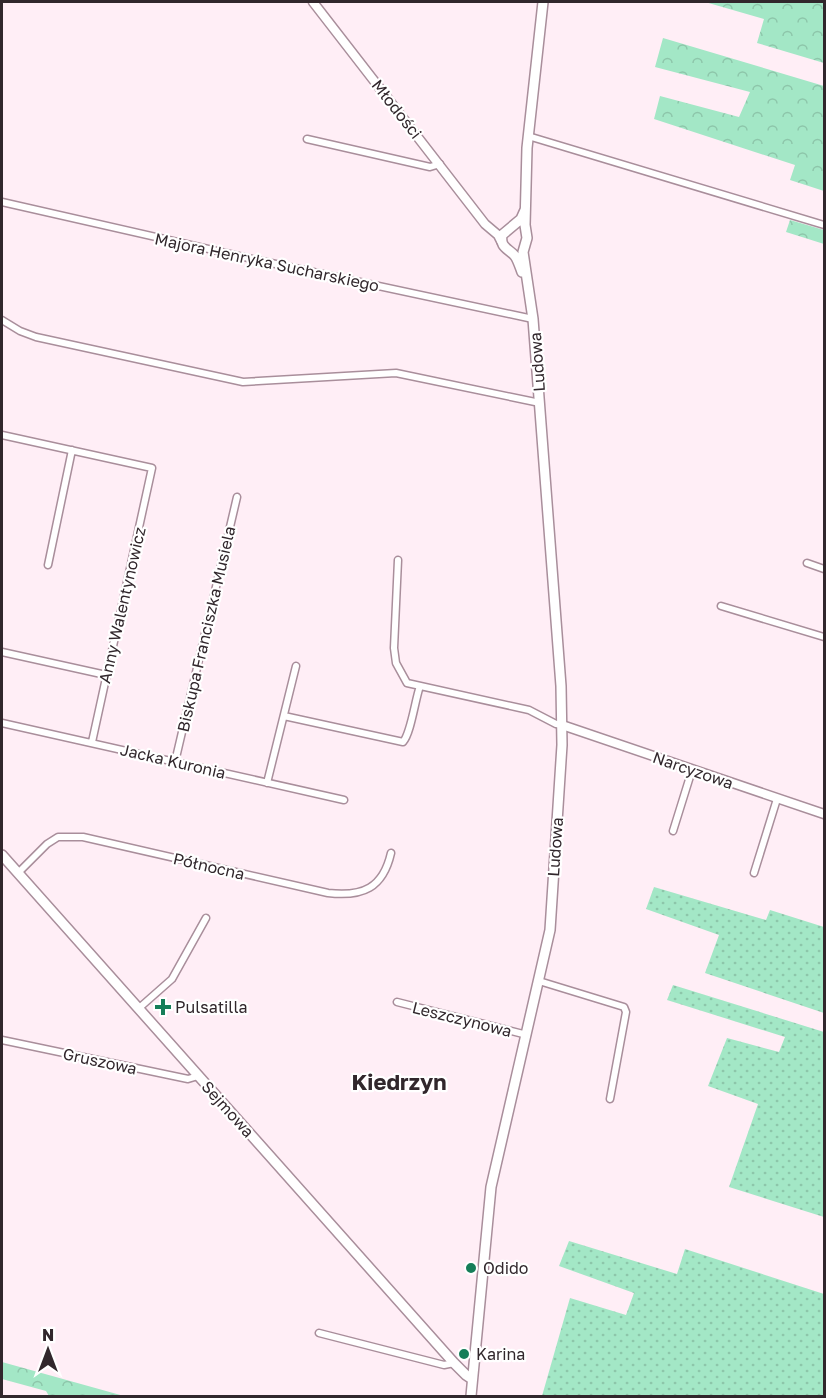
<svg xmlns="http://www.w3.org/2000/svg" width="826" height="1398" viewBox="0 0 826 1398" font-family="'Golos Text',sans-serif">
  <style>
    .grass { fill: url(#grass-dots) }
    .forest { fill: url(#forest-crowns) }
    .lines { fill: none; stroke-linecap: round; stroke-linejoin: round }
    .minor-casing { stroke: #a98e9b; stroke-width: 9 }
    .tertiary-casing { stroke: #a98e9b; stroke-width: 11 }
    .secondary-casing { stroke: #a98e9b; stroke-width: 12 }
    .minor { stroke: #fff; stroke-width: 6 }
    .tertiary { stroke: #fff; stroke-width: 8 }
    .secondary { stroke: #fff; stroke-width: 9 }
    .poi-dot { fill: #167e59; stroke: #fff; stroke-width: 2 }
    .labels { text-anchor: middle; stroke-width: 4.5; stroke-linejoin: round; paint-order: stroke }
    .street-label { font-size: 16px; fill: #31272c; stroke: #fff }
    .poi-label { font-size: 16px; fill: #31272c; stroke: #fff; text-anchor: start }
    .district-label { font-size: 22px; font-weight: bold; fill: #31272c; stroke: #fff }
  </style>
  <defs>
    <pattern id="grass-dots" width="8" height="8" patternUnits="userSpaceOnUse" patternTransform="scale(1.5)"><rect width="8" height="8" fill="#a3e7c6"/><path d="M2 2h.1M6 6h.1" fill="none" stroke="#8dc6aa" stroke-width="1.8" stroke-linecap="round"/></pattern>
    <pattern id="forest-crowns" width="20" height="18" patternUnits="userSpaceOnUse" patternTransform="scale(1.5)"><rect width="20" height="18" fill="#a3e7c6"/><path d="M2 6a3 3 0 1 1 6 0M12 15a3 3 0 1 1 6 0" fill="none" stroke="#8dc6aa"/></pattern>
  </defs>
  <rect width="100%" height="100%" fill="#ffeef6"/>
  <path class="grass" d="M654,887L766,920L770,910L824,927V1013L705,973L719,935L646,909Z
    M673,985L824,1032V1217L729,1187L758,1104L708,1086L727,1038L779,1052L785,1037L667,1000Z
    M569,1241L677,1274L685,1249L824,1294V1396H542L570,1298L626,1315L634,1293L559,1266Z"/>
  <path class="forest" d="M705,2H824V63L757,43L764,19Z
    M663,38L824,86V191L790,180L795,165L654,119L660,96L739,117L750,92L655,67Z
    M790,220L824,230V244L786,232Z
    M2,1362L124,1396H49L46,1391L2,1379Z"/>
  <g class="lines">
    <g class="minor-casing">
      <path id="minor" d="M528,136L824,225
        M307,139L430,167L440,164
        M2,202L257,260L533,319
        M2,320L20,331L36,337L243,382L396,373L540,403
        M2,435L152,468L92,742
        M398,560L394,648L396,663L407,683L529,710L556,724L562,725
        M807,563L824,569
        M48,565L72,450
        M721,606L824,637
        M2,652L106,675
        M284,716L403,742C411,733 415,700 420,686
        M2,723L344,800
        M175,762L237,497
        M267,783L296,666
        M673,831L692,770
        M18,873L47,844L58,837H83L328,893C363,897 383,888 391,853
        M754,873L777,799
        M539,981L624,1007L626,1012L610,1099
        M397,1002L527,1035
        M138,1009L172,979L206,918
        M2,1040L188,1079L198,1076
        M319,1333L444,1365L454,1363"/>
    </g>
    <g class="tertiary-casing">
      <path id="tertiary" d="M313,2L485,224L498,235L501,241
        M562,725L824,814"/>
    </g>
    <g class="secondary-casing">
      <path id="secondary" d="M522,272C520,267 518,260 515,256C508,248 500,248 502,235L521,219L525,210
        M2,855L454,1363L466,1375L472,1379
        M471,1396L491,1187L550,930L562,745L561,686L533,319L523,252L527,238L525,225L527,148L543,2"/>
    </g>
    <use href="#minor" class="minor"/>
    <use href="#tertiary" class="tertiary"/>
    <use href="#secondary" class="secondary"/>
  </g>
  <g class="poi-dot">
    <path d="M160 998h6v6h6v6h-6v6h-6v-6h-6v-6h6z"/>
    <circle cx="471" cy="1268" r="6"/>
    <circle cx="464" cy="1354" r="6"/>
  </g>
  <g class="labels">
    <g class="street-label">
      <text transform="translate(397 109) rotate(52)" y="6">Młodości</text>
      <text transform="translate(267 262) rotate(12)" y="6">Majora Henryka Sucharskiego</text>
      <text transform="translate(537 362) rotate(-94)" y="6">Ludowa</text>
      <text transform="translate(122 605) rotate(-77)" y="6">Anny Walentynowicz</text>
      <text transform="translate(206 629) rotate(-77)" y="6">Biskupa Franciszka Musiela</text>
      <text transform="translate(173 761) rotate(13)" y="6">Jacka Kuronia</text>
      <text transform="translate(693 770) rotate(19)" y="6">Narcyzowa</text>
      <text transform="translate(555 847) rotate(-86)" y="6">Ludowa</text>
      <text transform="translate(209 866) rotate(13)" y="6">Północna</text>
      <text transform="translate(462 1019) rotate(14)" y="6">Leszczynowa</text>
      <text transform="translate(100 1061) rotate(12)" y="6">Gruszowa</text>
      <text transform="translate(228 1109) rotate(48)" y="6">Sejmowa</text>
    </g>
    <g class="poi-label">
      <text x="175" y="1013">Pulsatilla</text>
      <text x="483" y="1274">Odido</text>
      <text x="476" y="1360">Karina</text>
    </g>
    <g class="district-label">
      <text x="399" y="1090">Kiedrzyn</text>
    </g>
  </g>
  <rect width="826" height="1398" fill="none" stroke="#31272c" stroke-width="6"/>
  <g transform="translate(48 1350)" stroke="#ffffff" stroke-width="4.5" paint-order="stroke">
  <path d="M0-4.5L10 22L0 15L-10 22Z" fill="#31272c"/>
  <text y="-9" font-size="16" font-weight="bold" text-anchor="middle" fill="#31272c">N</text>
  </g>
</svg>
